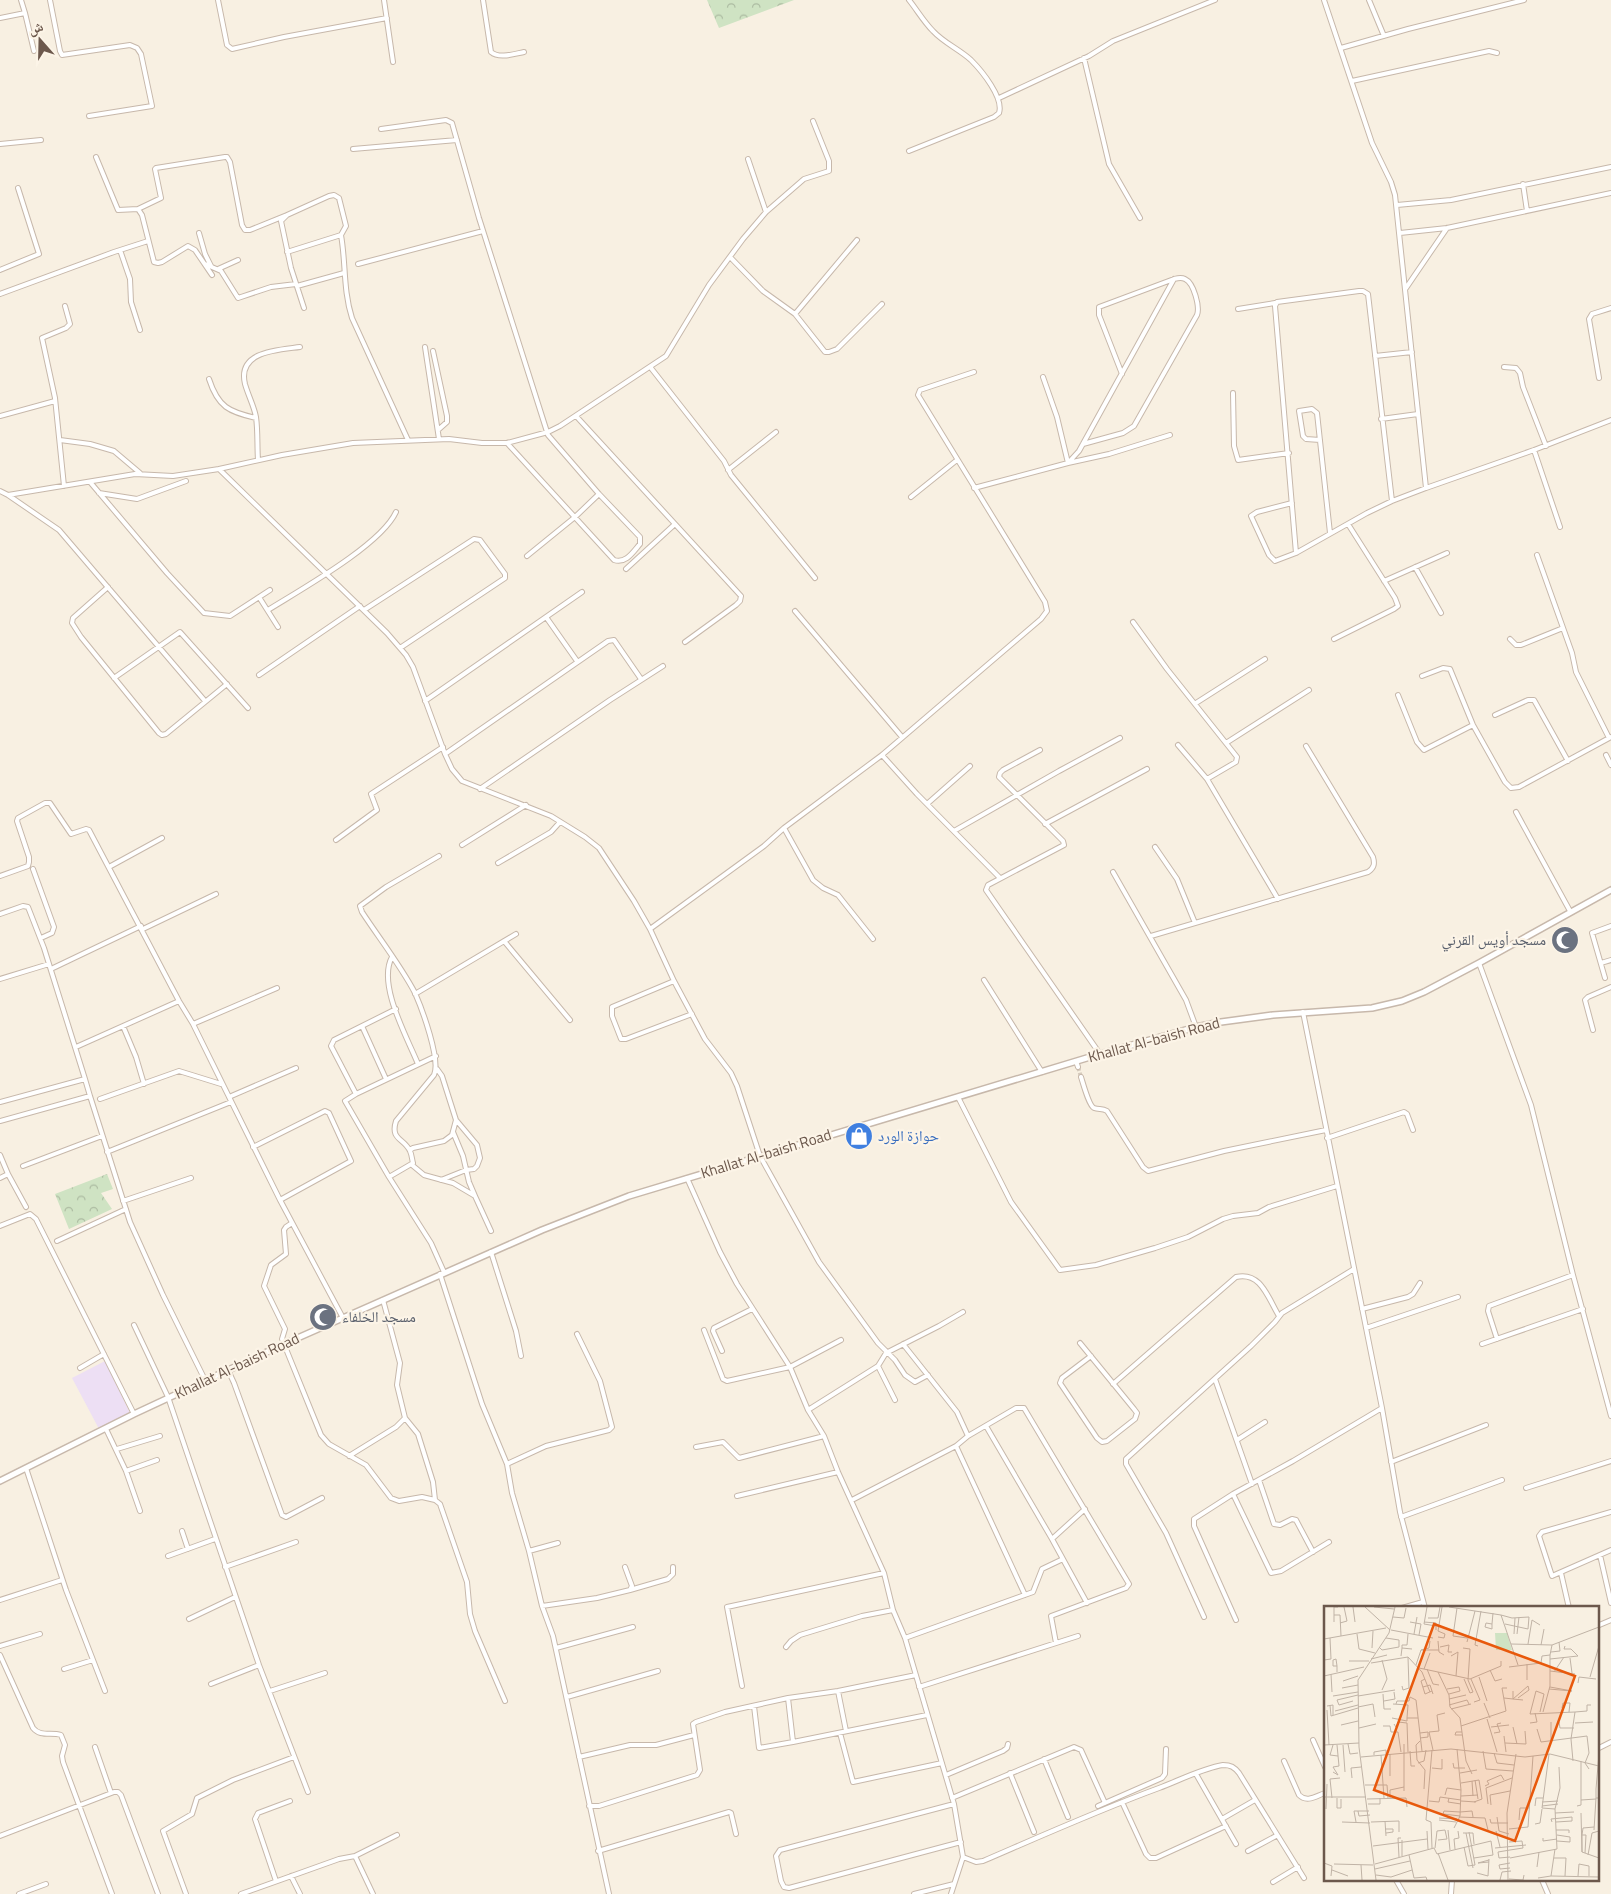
<svg xmlns="http://www.w3.org/2000/svg" width="1611" height="1894" viewBox="0 0 1611 1894" font-family="'Titillium Web','Noto Naskh Arabic',sans-serif">
  <style>
    .education { fill: #eddff4 }
    .forest { fill: url(#forest-crowns) }
    .lines { fill: none; stroke-linecap: round; stroke-linejoin: round }
    .minor-tunnel { stroke: #d5cabc; stroke-width: 4; stroke-dasharray: 4 2; stroke-linecap: butt }
    .minor-casing { stroke: #c7b8ab; stroke-width: 6 }
    .tertiary-casing { stroke: #c7b8ab; stroke-width: 8 }
    .minor { stroke: #fff; stroke-width: 4 }
    .tertiary { stroke: #fff; stroke-width: 5 }
    .labels { text-anchor: middle; stroke-width: 4.5; stroke-linejoin: round; paint-order: stroke }
    .worship-label { font-size: 15px; fill: #5b616d; stroke: #fcf4e7; text-anchor: end }
    .street-label { font-size: 15px; fill: #6c584c; stroke: #fcf4e7 }
    .shop-label { font-size: 15px; fill: #366cbe; stroke: #fcf4e7; text-anchor: start }
    .inset-road { fill: none; stroke: #c0b3a6; stroke-width: 1 }
    .view { fill: #e8590c; fill-opacity: 0.15; stroke: #e8590c; stroke-width: 2.5 }
    .inset-edge { fill: none; stroke: #6c584c; stroke-width: 2.5 }
  </style>
  <defs>
    <pattern id="forest-crowns" width="20" height="18" patternUnits="userSpaceOnUse" patternTransform="scale(1.25)"><rect width="20" height="18" fill="#cfe3c3"/><path d="M2 6a3 3 0 1 1 6 0M12 15a3 3 0 1 1 6 0" fill="none" stroke="#acbba1"/></pattern>
  </defs>
  <rect width="100%" height="100%" fill="#f8f0e2"/>
  <path class="education" d="M105,1361L130,1413L99,1429L72,1378Z"/>
  <path class="forest" d="M707,0H794L719,28Z
    M107,1174L113,1189L101,1193L112,1209L69,1229L55,1194Z"/>
  <g class="lines">
    <path class="minor-tunnel" d="M1078,1067L1081,1077"/>
    <g class="minor-casing">
      <path id="minor" d="M21,0L25,13
        M50,0L60,51L62,55L130,45L137,48L141,54L152,106L89,116
        M218,0L227,45L232,49L284,37L387,18
        M384,0L393,62
        M483,0L491,52C499,59 514,54 524,52
        M1324,0L1372,143L1391,182L1395,195L1426,488
        M1369,0L1384,36
        M0,18L25,13L34,51
        M1341,48L1408,29L1524,0
        M1084,58L1109,164L1140,218
        M1352,81L1489,51L1497,53
        M999,98L1089,56L1113,41L1215,0
        M381,129L446,120L452,123L479,218L548,435L599,494L640,537V544C633,552 626,564 614,560L507,443
        M0,144L41,140
        M353,149L457,140
        M909,151L994,117L999,113C1004,98 982,71 971,60C959,49 944,43 933,31C924,22 917,10 909,0
        M96,157L118,210L138,209L161,198L155,169L156,168L225,157H227L230,162L242,225L245,230H250L287,215
        M748,159L766,212
        M1523,184L1527,211
        M1397,205L1451,200L1611,167
        M138,209L142,215L154,262L158,263L162,262L188,246L195,250L212,275
        M199,233L205,254L211,266
        M1400,233L1447,228L1611,193
        M341,235C346,263 343,290 352,318L408,440
        M120,250L130,279L131,302L140,330
        M287,252L341,235L346,226L339,198L334,195L329,196L287,215L281,221L291,268L304,308
        M730,257L763,291L795,314L825,352H829L837,349L882,304
        M205,264L221,271L238,298L271,287L296,284
        M358,264L483,231
        M218,269L238,260
        M0,270L39,254L18,188
        M297,286L344,273
        M1406,288L1447,228
        M0,294L114,252L148,241
        M1238,309L1275,303
        M795,314L857,240
        M425,347L439,439
        M433,351L447,416V422L438,430
        M1375,356L1412,352
        M1504,367L1516,368L1520,373L1523,387L1546,446
        M651,368L724,461L731,475L815,578
        M1599,378L1589,319L1592,314L1611,308
        M209,379C218,407 229,412 256,418
        M1233,393L1234,446L1238,460L1289,453
        M0,416L55,401
        M576,416L741,596L740,601L736,605L685,642
        M1381,419L1418,414
        M1170,435L1109,454L1068,463L1079,451L1174,279
        M60,440L90,444L114,451L140,473
        M1320,440L1306,439L1303,436L1299,411L1312,409L1317,413L1330,533
        M1083,444L1123,433L1134,426L1197,315C1200,307 1194,283 1185,279C1181,277 1178,278 1174,279L1099,307V315L1122,374
        M1534,450L1560,527
        M258,460C257,446 258,431 256,417C254,406 248,395 245,384C237,351 278,350 300,347
        M219,469L282,455L353,443L449,439L482,443H507L548,432L560,426L666,356L709,285L743,239L766,212L804,179L829,171V161L813,121
        M728,470L776,432
        M90,482L167,573L204,613L230,616L270,590
        M64,486L55,398L42,338L66,328L70,324L65,306
        M974,488L1068,463L1057,417L1043,377
        M0,491L8,495L59,530L205,701
        M99,493L137,499L186,481
        M8,495L135,474L173,476L219,469L387,633L406,655L413,667L445,754L452,769L462,781L551,816L585,837L599,848L634,901L650,929L674,981L705,1039L731,1073L737,1086L760,1156L819,1262L878,1343L895,1360L905,1375L915,1382L928,1375
        M911,497L957,460
        M1292,503L1257,512L1251,516L1269,555L1275,561L1296,553L1367,513L1392,501L1426,488L1534,450L1611,420
        M1296,553L1275,306L1277,302L1359,291H1363L1368,294L1392,501
        M1537,555L1572,653L1576,672L1609,738
        M527,556L575,517L599,494
        M1415,567L1441,613
        M626,569L675,524
        M1384,581L1447,553
        M108,587L73,618L72,623L81,637L159,733L162,735L166,734L227,684
        M259,597L278,627
        M268,610C300,590 381,545 396,512
        M364,610L474,539L480,540L505,574V578L400,648
        M795,611L902,737
        M546,617L577,661
        M1133,622L1167,669L1237,757L1236,762L1207,779
        M1334,639L1394,609L1398,606L1395,598L1348,524
        M1510,639L1516,645H1521L1563,628
        M259,675L360,606
        M1422,676L1443,668L1450,669L1473,725L1505,782L1511,788L1519,787L1611,737
        M114,678L180,632L248,708
        M1398,695L1417,742L1424,750L1473,725
        M425,701L582,592
        M1196,703L1265,659
        M1495,715L1528,700H1534L1568,761
        M1226,743L1309,690
        M1178,745L1207,779L1278,899
        M1040,750L1003,770L1000,773L999,777L1063,841L1064,845L988,885L986,890L1100,1054
        M445,754L608,641L614,640L641,679
        M882,755L917,794L1000,878
        M1606,755L1611,765
        M480,789L610,700L663,666
        M927,804L970,766
        M1516,812L1570,911
        M1045,824L1147,769
        M784,828L813,880L823,888L838,895L873,939
        M954,831L1059,771L1120,738
        M336,840L377,810L371,794L443,747
        M462,845L526,805
        M1155,847L1177,879L1195,923
        M498,863L551,832L560,822
        M109,867L162,838
        M33,869L54,927L52,933L41,938
        M1113,872L1186,1000L1196,1027
        M0,876L28,866L29,862V857L17,821L18,818L45,803H50L71,834L86,829L89,830L179,1001L193,1024L280,1200L343,1318
        M0,914L23,906L28,907L44,948L85,1079L0,1102
        M143,929L216,894
        M650,929L764,846L784,828L882,755L1041,619L1047,611L1045,602L918,395L920,390L974,372
        M1151,936L1368,872C1374,868 1375,864 1373,857L1306,746
        M504,941L570,1020
        M392,957C377,984 407,1037 418,1064
        M1479,963L1531,1105L1573,1275L1611,1416
        M1601,963L1611,960
        M51,969L141,926
        M1605,978L1592,933L1611,926
        M0,979L49,964
        M984,980L1042,1072
        M674,981L612,1007V1016L621,1039H626L692,1014
        M415,994L516,934
        M1303,1012L1382,1408L1400,1512L1425,1608
        M193,1024L277,988
        M123,1026L136,1057L144,1084
        M362,1026L386,1079
        M1593,1030L1585,1000L1588,997L1611,987
        M76,1047L179,1001
        M436,1056L356,1094L345,1101L389,1177L431,1243L444,1272
        M1076,1061L1078,1067
        M437,1069L442,1076L456,1120L477,1145L480,1158L477,1166L474,1169L466,1170L441,1180
        M1081,1077C1083,1083 1089,1106 1094,1108C1099,1110 1102,1108 1107,1111L1143,1167L1148,1171L1224,1151L1326,1130
        M85,1079L90,1096
        M356,1094L331,1046L334,1040L396,1009
        M229,1097L296,1068
        M958,1097L1011,1202L1060,1270L1096,1265L1155,1248L1188,1237L1223,1219L1233,1216L1258,1213L1269,1207L1337,1186
        M100,1099L179,1071L221,1084
        M0,1121L90,1096L130,1222L163,1295L205,1380
        M1327,1138L1404,1112L1407,1114L1413,1130
        M253,1147L325,1111L329,1113L351,1161L280,1200
        M410,1150L413,1148L444,1141L452,1135L456,1120
        M107,1152L231,1102
        M0,1155L8,1174L0,1178
        M412,1165L424,1175L453,1183L475,1196L469,1182L463,1156L453,1132
        M23,1166L102,1136
        M8,1174L26,1207
        M389,1177L413,1163C412,1160 412,1155 410,1151C404,1138 390,1140 396,1121L434,1075C441,1060 422,1009 415,993C401,966 379,938 362,912L360,906L386,887L439,856
        M687,1178L720,1252L737,1284L790,1367L808,1410L824,1436L838,1472L884,1573L893,1610L905,1638L954,1804L963,1857L951,1894
        M475,1196L491,1231
        M123,1201L191,1178
        M292,1223L286,1227L284,1230L286,1254L271,1265L264,1286L285,1329L282,1339L284,1344L321,1435L329,1444L366,1465L391,1498L399,1501L422,1497L435,1500L440,1504L467,1582L470,1614L475,1631L505,1701
        M0,1226L30,1214L36,1219L134,1414
        M57,1241L126,1209
        M491,1252L516,1331L521,1356
        M440,1274L482,1404L507,1464L512,1493L529,1551L542,1606L553,1636L609,1894
        M1362,1309L1408,1297L1413,1294L1420,1283
        M134,1325L168,1397L259,1665L308,1792
        M1366,1328L1458,1297
        M704,1330L723,1379L727,1381L790,1367L841,1340
        M1497,1339L1488,1311L1489,1306L1573,1275
        M1080,1343C1098,1365 1116,1387 1134,1409L1137,1413L1135,1419L1107,1441L1102,1442L1097,1438L1060,1383L1062,1378L1091,1356
        M903,1344L957,1412L968,1436
        M1482,1344L1583,1309
        M722,1351L713,1331L714,1328L752,1309
        M878,1366L895,1400
        M80,1368L104,1354
        M228,1370L234,1383L282,1515L286,1517L322,1498
        M1215,1379L1252,1484
        M1113,1384L1236,1277C1261,1271 1268,1298 1279,1316
        M808,1410L878,1366L886,1353L939,1326L963,1312
        M405,1418L418,1434L433,1482L435,1500
        M986,1426L1052,1539L1087,1603
        M106,1429L126,1471L140,1511
        M1237,1440L1265,1422
        M956,1446L1025,1595
        M696,1447L723,1442L739,1458L824,1436
        M117,1449L160,1436
        M349,1456L396,1427L405,1418L397,1385L400,1363L383,1300
        M1391,1462L1486,1425
        M507,1464L546,1446L609,1430L612,1427L600,1381L577,1334
        M26,1468L66,1590L105,1691
        M126,1471L157,1460
        M1259,1480L1274,1524L1280,1525L1292,1519L1296,1520L1313,1552
        M1526,1488L1611,1461
        M1233,1494L1271,1573L1281,1571L1329,1542
        M737,1496L838,1472
        M852,1500L956,1446L968,1436L1016,1408H1024L1129,1584L1126,1588L1051,1616L1056,1643
        M1611,1512L1542,1532L1539,1536L1552,1576L1611,1550
        M1401,1517L1502,1480
        M182,1531L188,1549
        M1052,1539L1085,1509
        M529,1551L558,1543
        M1600,1555L1611,1603
        M168,1556L215,1539
        M225,1567L296,1542
        M1561,1573L1569,1608
        M630,1590L668,1579L673,1574V1567
        M0,1600L62,1580
        M542,1606L597,1598L630,1590L632,1586L625,1567
        M1402,1608L1423,1602
        M1204,1617L1166,1533L1126,1464V1459L1251,1346L1275,1322L1282,1313L1354,1269
        M189,1619L235,1597
        M1236,1620L1194,1526V1519L1233,1494L1293,1461L1382,1408
        M1597,1626L1611,1620
        M905,1638L1033,1592L1042,1569L1063,1559
        M0,1646L40,1634
        M786,1647L791,1641L800,1635L862,1616L893,1610
        M556,1648L633,1627
        M0,1655L33,1728C40,1737 51,1732 61,1735L65,1745L62,1756L63,1762L112,1894
        M64,1669L93,1660
        M211,1684L259,1665
        M742,1686L727,1607L884,1573
        M919,1687L1078,1636
        M270,1691L325,1673
        M838,1691L846,1731
        M567,1697L658,1671
        M788,1698L793,1742L927,1715
        M754,1706L759,1748L793,1742
        M840,1733L853,1782L942,1763
        M1313,1740L1325,1767
        M95,1747L111,1793
        M1597,1749L1611,1742
        M579,1757L630,1745H656L694,1735
        M1044,1759L1068,1817
        M1284,1761L1299,1795C1307,1803 1316,1796 1325,1793
        M1010,1773L1034,1832
        M1196,1774L1236,1844
        M946,1775L1003,1751L1007,1748L1008,1744
        M952,1798L1074,1747L1081,1750L1105,1803
        M1122,1802L1146,1854L1150,1858H1156L1226,1826
        M954,1804L780,1850L776,1856L781,1881L784,1887L789,1888L961,1842
        M589,1806H599L697,1775L700,1770L693,1724L696,1722L725,1712L788,1698L838,1691L916,1675
        M1098,1806L1162,1778L1165,1774L1166,1749
        M1222,1819L1255,1800
        M0,1836L114,1792H118L121,1795L158,1894
        M598,1851L729,1812L731,1813L736,1834
        M1248,1851L1276,1836
        M355,1856L397,1835
        M963,1857L976,1862L983,1861C1041,1836 1099,1810 1159,1788C1178,1781 1203,1768 1223,1765C1231,1765 1234,1767 1239,1773L1304,1878
        M291,1876L300,1894
        M1396,1880L1404,1894
        M1542,1880L1548,1894
        M276,1881L255,1819L258,1813L290,1801
        M1273,1882L1298,1867
        M19,1894L46,1884
        M186,1894L163,1831L192,1814L197,1798L233,1780L294,1757
        M241,1894L339,1859L355,1856L373,1894
        M914,1894L954,1884
        M1451,1894L1452,1880"/>
    </g>
    <g class="tertiary-casing">
      <path id="tertiary" d="M0,1481L134,1414L284,1344L542,1230L629,1196L1100,1054L1196,1027L1221,1022L1273,1015L1372,1008L1402,1001L1424,992L1479,963L1611,890"/>
    </g>
    <use href="#minor" class="minor"/>
    <use href="#tertiary" class="tertiary"/>
  </g>
  <defs>
    <g id="mosque-disc" transform="scale(1.4375)"><circle r="9.5" fill="#6b7280" stroke="#fcf4e7"/><path d="M3.5-4.9A6 6 0 1 0 3.5 4.9A5 5 0 1 1 3.5-4.9Z" fill="#fff"/></g>
    <g id="shop-disc" transform="scale(1.4375)"><circle r="9.5" fill="#3f7fe0" stroke="#fcf4e7"/><path d="M-5-2.5h2.3a2.7 3.5 0 0 1 5.4 0H5L5.5 6h-11ZM-1.5-2.5h3a1.5 2.3 0 0 0-3 0Z" fill="#fff"/></g>
  </defs>
  <g fill-rule="evenodd">
    <use href="#mosque-disc" x="1565" y="940"/>
    <use href="#shop-disc" x="859" y="1136"/>
    <use href="#mosque-disc" x="323" y="1317"/>
  </g>
  <g class="labels">
    <g class="worship-label">
      <text x="1546" y="945">مسجد أويس القرني</text>
      <text x="342" y="1322" text-anchor="start">مسجد الخلفاء</text>
    </g>
    <g class="street-label">
      <text transform="translate(1154 1040) rotate(-15)" y="5">Khallat Al-baish Road</text>
      <text transform="translate(766 1154) rotate(-17)" y="5">Khallat Al-baish Road</text>
      <text transform="translate(237 1366) rotate(-25)" y="5">Khallat Al-baish Road</text>
    </g>
    <g class="shop-label">
      <text x="878" y="1141">حوازة الورد</text>
    </g>
  </g>
  <g transform="translate(1324 1606)">
    <rect width="275" height="275" fill="#f8f0e2"/>
    <path d="M171,27H183L188,44H172Z" fill="#cfe3c3"/>
    <path class="inset-road" d="M29,1L31,16M41,1L66,24M50,1L70,3M103,1L100,18L112,20V24M125,1L177,9L194,59M133,2L129,30L143,32M10,9H16L17,30M177,9L188,12L205,11L204,23M69,11L80,12L82,2M104,12H114L116,1M10,16V1H14M86,16L97,18L95,29M100,16L112,17V20M16,17L23,15L20,1M168,18L162,17L161,21L168,23V18L169,7M181,18L204,23M67,24L109,32M33,28L35,43L51,47M90,28L93,11M190,28L191,12M193,28L195,11M114,31L120,32L121,28L114,25L118,1M62,32L75,34V38M0,33L62,22M114,35L115,46L120,49M143,36L151,5M187,38L228,39L275,21M204,38L208,14L216,19M217,39L220,23M154,40L151,39L157,5M55,41L58,44L75,41V38M116,41L125,39L124,46H128M48,42L49,25M78,42V39H83L84,28M139,42L146,43L144,74L149,86L146,87L140,73M97,44L105,42L106,35M227,46L236,45L235,36M77,50L78,42L88,43M127,50L134,46L132,70M246,52L248,67M47,53L63,49M226,53L254,50L247,43H240L241,40M0,54L7,53L6,32M25,55H45M47,57L84,51L98,66L106,86M92,59L97,44H115M13,60H9V54L12,53L13,60V66M185,61L217,57L218,50L226,49L228,39M95,62L114,66L125,89L126,101L136,112L142,155L148,168M100,63L106,47M103,63L109,78L115,79M166,64L171,75L178,73M226,65L251,68M114,66L146,73L177,60V55M230,66L240,51M7,68L8,86M0,70L40,61M155,71L163,95M266,71L275,40M101,73L97,75L101,88L108,85M147,73L156,94L150,96M203,74V58M19,75L34,70M254,77L255,71L272,73M78,80L79,84L85,82L84,51M99,81L106,79L109,88M18,82L34,79M123,83L135,81L136,85L125,88M225,83L248,85L226,81M58,84L63,73L58,54M59,88L60,103H67M9,90L34,86M34,90L71,84M180,92L189,93V85M194,92L205,84L204,80M125,93L142,89M199,94L189,93L204,80M29,95L15,99L13,94L34,89M60,95L71,93L70,86M160,97L166,112M69,98L84,99L83,112M72,98L73,95H85L86,91L92,94L98,145M6,99L7,110L34,102M125,99L143,94L145,98M3,100L9,99V109M34,101L49,98L51,111M238,102L239,97H246L245,106M127,103L147,98M3,104L5,139M11,105L34,99M219,106L226,80V49M251,106L263,105V99H267M206,108L251,106L247,133L249,155M206,108L212,85L220,88L216,106M68,112L83,115V112H94M163,113L173,146M227,116V134M235,116L236,122H250M206,117L213,116L211,107M251,117L269,116M70,118L72,121L74,116L83,117L84,146M17,119L34,115M59,120H66L67,126H74L77,146M137,120L182,105L178,82H183M167,121L185,119M189,121L193,138M35,122L52,118M213,123L217,136L263,130L265,147L261,157L265,163M115,125L113,109L121,107M138,126H132L131,129H138M96,127L104,126V131L96,132M170,127L176,126L173,118L177,117M180,130L182,146M96,135L92,139L93,154L101,164L100,183M181,137L202,138L201,125M24,138L26,148L34,147M80,138V185M0,139L35,137M9,139L6,149L14,150M19,139L21,166M109,144L105,126L115,125M86,145L87,160H91M159,145L162,163L189,165M170,147L173,157L190,159M275,148L272,183V192H275M50,149V146L62,144V148M57,149L60,192M37,151L127,143L201,151L226,148L275,160M94,157L100,155L102,144M129,157L130,162H141M108,162L118,163V153M9,166L14,169L9,161L15,160L13,139M136,167L153,164M66,170V148M28,172L27,162L37,161M151,174L154,193M148,175L149,190M137,177L155,174L158,193L150,196M41,179H63L64,192M161,180L165,178L163,175L177,169L180,174M121,189L123,182L137,184M137,190L154,189M0,191H42M8,192L6,173L16,172M13,192V202H17V193M66,192V184L80,181M125,192L124,196L137,198M43,193L82,192L83,201M257,194L272,193M105,195L115,196L116,191L137,194M137,195L152,196M218,196L234,195M44,198H56V192M164,198L162,182L188,172M167,199L166,189L186,185M211,200L212,192H219M218,200L234,198M253,200L257,199V155M2,203L3,178M231,203L236,182L235,161M34,205L35,210L46,209M136,206L148,205L149,211M231,207L250,206M257,207L258,246M136,210L119,208L120,205L136,206M135,211L161,212L164,224M173,211L175,225L185,228M115,212L133,213M166,213L167,217H184M115,214L132,216M195,214L196,202H205M61,215L62,230M18,216L46,217M32,216L30,205H45M47,216L75,215V226M228,216L227,213L248,211M232,216L248,215V211M211,218L216,217L218,203M130,222L136,210L137,184L133,143M61,223H69V226L62,227M185,223L204,221L209,150M124,224L126,244M232,224H245V227M270,224L272,192M103,225L104,243M172,225L176,241M139,227H149L150,238M142,227L149,262M233,229L246,231V236L233,235M258,229L259,222L270,221M262,229H258V246L275,252M219,232V235L233,233M78,234V250M185,236L198,235L199,242L186,244M49,240L103,233M140,241L144,260L151,259L145,226M108,242L107,216L102,214L108,144M111,242L113,225L121,224L123,233L114,234M171,242L202,239M131,243L130,233L135,232L134,225M186,244L174,246L175,252L186,251M114,247L124,274M261,247L262,229M85,249L90,272L102,271L103,274M264,249L268,227L275,225M75,251L74,232H77M186,252L233,243L231,203L218,202L225,148M230,252H242L241,270M165,254L154,257L165,256M0,257L8,260L7,270M10,258L49,259M51,258L110,242L113,248L167,235L169,249L150,252M37,259L38,274M213,261L215,246M186,262L176,263L175,259L186,257M51,263L86,255M8,264L24,270M153,267L164,270L165,253M52,269L67,271L88,264M227,270L275,271M254,270L255,258L265,260V270M214,272L227,270L231,243M185,273L199,274L200,269M52,274L35,141L34,74L65,27L71,1M176,274L178,266L187,265M184,274L183,207L192,148"/>
    <path class="view" d="M110,18L251,70L191,235L50,184Z"/>
    <rect width="275" height="275" class="inset-edge"/>
  </g>
  <g transform="translate(40 40) rotate(340)" stroke="#fcf4e7" stroke-width="4" paint-order="stroke">
  <path d="M0-4L9 19L0 12L-9 19Z" fill="#6c584c"/>
  <text y="-8" font-size="14" font-weight="bold" text-anchor="middle" fill="#6c584c">ش</text>
  </g>
</svg>
